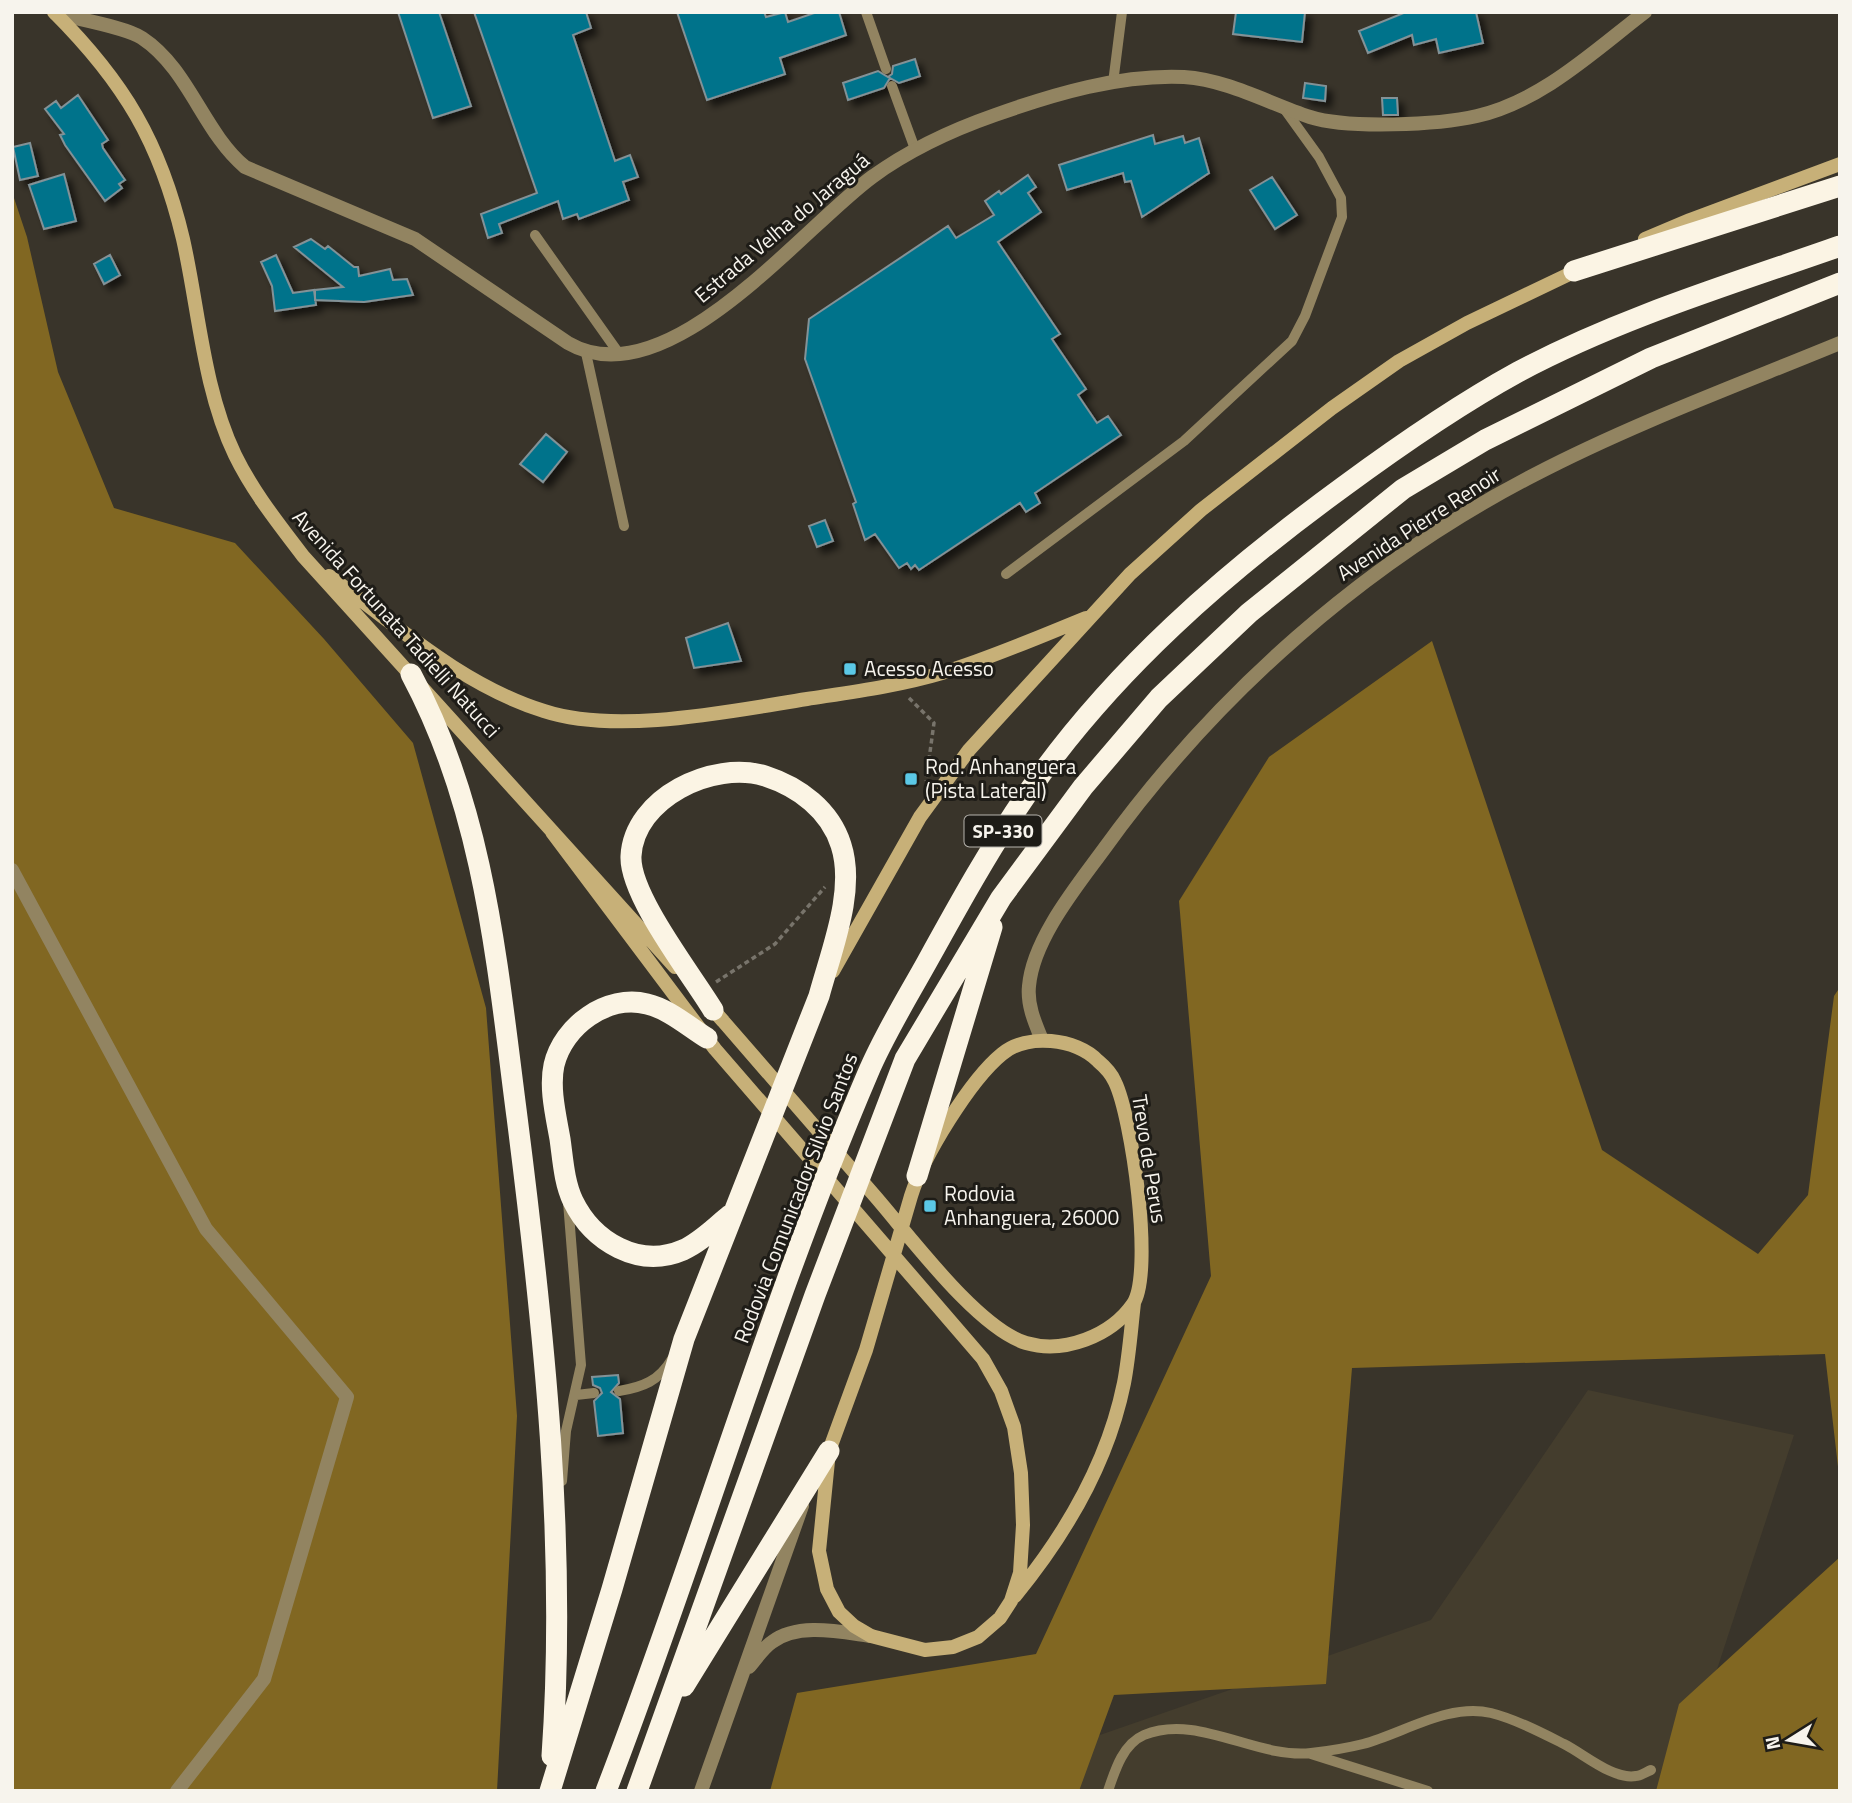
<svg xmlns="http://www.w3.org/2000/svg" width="1852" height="1803" viewBox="0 0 1852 1803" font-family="'Titillium Web',sans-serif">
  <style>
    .built { fill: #443d2d }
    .forest { fill: #816722 }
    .building { fill: #06738b; stroke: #839297; stroke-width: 2; filter: url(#shadow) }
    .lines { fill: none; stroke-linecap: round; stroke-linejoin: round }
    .path { stroke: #78746b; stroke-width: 3.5; stroke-dasharray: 5 3.5; stroke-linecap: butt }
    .service { stroke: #928461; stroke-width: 10 }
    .minor { stroke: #928461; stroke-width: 14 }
    .tertiary { stroke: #928461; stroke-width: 14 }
    .secondary { stroke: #c7b078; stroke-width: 14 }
    .motorway { stroke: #fbf4e4; stroke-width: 21 }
    .poi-dot { fill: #5bc8e6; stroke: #1e1c17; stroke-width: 2.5 }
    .labels { text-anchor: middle; stroke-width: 6; stroke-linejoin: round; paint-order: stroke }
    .shield { fill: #1e1c17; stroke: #b6b3ad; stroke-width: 2 }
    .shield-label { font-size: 19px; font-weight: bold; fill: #f7f4ed }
    .street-label { font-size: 21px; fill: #f7f4ed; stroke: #1e1c17 }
    .poi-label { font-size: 21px; fill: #f7f4ed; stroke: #1e1c17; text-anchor: start }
  </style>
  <defs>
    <filter id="shadow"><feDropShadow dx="6" dy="6" stdDeviation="3.5" flood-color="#0009"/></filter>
  </defs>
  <rect width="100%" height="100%" fill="#39342a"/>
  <path class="built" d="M1588,1390L1794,1435L1677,1791H1034L1051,1752L1431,1620Z"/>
  <path class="forest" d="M12,192L27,237L58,372L114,508L235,543L324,639L413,743L486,1008L517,1416L497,1791H12Z
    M1432,641L1602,1150L1758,1254L1808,1195L1834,996L1840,987V1484L1825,1354L1352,1368L1326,1684L1114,1695L1079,1791H770L797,1693L1036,1654L1211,1276L1179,901L1269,757Z
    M1840,1557V1791H1656L1679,1704Z"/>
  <path class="building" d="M398,12H439L471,106L433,118Z
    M474,12H586L591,28L573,35L615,161L630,155L638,177L623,182L629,200L579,219L577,214L563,219L558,201L499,224L502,233L488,238L481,214L537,193Z
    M677,12H764L766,17L785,12L788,22L817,12H839L846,35L780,58L785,74L707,100Z
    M1236,12H1305L1302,42L1233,34Z
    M1406,12H1476L1483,43L1439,53L1436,39L1414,45L1412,35L1368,53L1359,31Z
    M915,59L920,76L899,83L890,78L884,88L848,100L843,83L878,71L888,77L892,74L893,66Z
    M1305,83L1326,86L1325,101L1303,98Z
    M78,95L108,140L102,144L103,148L125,180L119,184L122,188L105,201L65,145L60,135L64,134L45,109L56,101L61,108Z
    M1382,98H1397L1398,115H1383Z
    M1153,135L1155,144L1183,136L1185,143L1199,138L1209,173L1142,217L1131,181L1125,182L1123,173L1067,190L1059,165Z
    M30,143L38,176L20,180L13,147Z
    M64,174L76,221L44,229L29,185Z
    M1028,175L1036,187L1028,193L1041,212L998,242L1060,334L1052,339L1086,389L1078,395L1097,423L1108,416L1121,435L1035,493L1040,503L1026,512L1020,503L919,570L915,565L911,569L907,563L899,568L875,534L865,540L853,504L856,502L805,359L809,319L948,226L956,238L994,215L985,201L999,191L1001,194Z
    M1272,177L1297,215L1275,229L1250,190Z
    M311,239L325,249L328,246L354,267H358L359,276L390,269L393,280L407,279L413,295L364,302L315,300V290L343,287L294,247Z
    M110,255L120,275L104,284L94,264Z
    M276,255L293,293L314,290L316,305L275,311L272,286L261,262Z
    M546,434L567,452L543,482L520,464Z
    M825,520L833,541L817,547L809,526Z
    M728,623L741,661L694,668L686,638Z
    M618,1375L619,1383L611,1392L620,1399L623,1433L598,1436L594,1401L602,1393L600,1388L593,1385L592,1377Z"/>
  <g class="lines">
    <path class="path" d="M909,698L934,723L926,781
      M716,982L775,944L825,887"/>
    <path class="service" d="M866,12L886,69
      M1113,83L1122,12
      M892,86L915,149
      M535,235L620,355
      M586,353L624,526
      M1006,574L1184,441L1292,341L1305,316L1342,217L1341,198L1319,157L1283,107
      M619,1391C643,1387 659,1381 672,1359
      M576,1395L594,1393
      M562,1481L566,1431L581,1365L568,1202
      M1311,1754L1428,1791
      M1108,1791C1115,1770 1123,1744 1144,1735C1198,1713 1256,1759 1311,1753C1328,1751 1347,1748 1363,1744C1404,1733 1448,1703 1491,1713C1515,1719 1542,1733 1564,1744C1584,1754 1613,1780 1636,1776C1641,1776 1646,1772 1651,1770"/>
    <path class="minor" d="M12,870L206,1229L347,1397L264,1679L177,1791
      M749,1667C756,1659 763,1648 772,1642C798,1622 841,1632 871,1636
      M701,1791L802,1506"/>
    <path class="tertiary" d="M55,13C76,19 126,27 142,38C189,69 203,132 245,167L415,239L568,343C666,400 800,230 872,177C909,150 952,130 995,115C1054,94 1121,74 1184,77C1228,80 1268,103 1310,117C1348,129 1438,125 1477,116C1542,101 1594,51 1645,12
      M1042,1040C1035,1023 1027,1005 1029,986C1033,939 1077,886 1104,849C1215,695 1365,562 1534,475C1632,424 1738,385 1840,343"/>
    <path class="secondary" d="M54,12C124,82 160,142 183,239C199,310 203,388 235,455C253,492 278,523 303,556L675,967
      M1645,239L1690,220L1840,164
      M329,576C396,625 463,686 544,711C617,735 731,711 807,699C852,692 898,686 942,673C991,658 1039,637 1086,618
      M552,832L715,1049L927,1294L983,1359L1001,1391L1014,1427L1021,1473L1023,1525L1020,1573L1011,1601L1000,1618L978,1637L953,1647L925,1650L871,1636L854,1626L839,1612L827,1589L819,1551L829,1451L866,1350L911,1196C923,1157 970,1080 1002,1054C1027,1033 1076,1038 1098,1061C1104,1066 1112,1075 1115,1082C1132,1117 1154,1273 1133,1304C1111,1336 1064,1354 1026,1343C977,1328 909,1235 874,1195C823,1137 773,1079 723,1021L707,1003
      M833,971L920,817L969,750L1130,574L1201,510L1332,408L1399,361L1467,323L1582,268
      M1015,1596C1065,1535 1108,1462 1124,1383C1129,1357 1131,1329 1134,1303"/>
    <path class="motorway" d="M1574,271L1840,186
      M411,674C485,812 497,964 517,1117C544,1329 567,1543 552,1756
      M707,1038C689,1027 669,1009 647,1004C607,994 563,1026 554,1065C549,1088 556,1116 560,1139C563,1160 564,1182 573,1201C593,1242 639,1269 683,1250C701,1242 715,1227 730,1215
      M917,1176L992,927
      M684,1686L829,1451
      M550,1791L612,1589L684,1339L819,996C831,951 856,891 841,845C830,810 799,787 765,776C713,760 634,798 631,856C629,895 692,975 713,1010
      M606,1791C698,1553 768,1307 868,1073C884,1035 907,998 927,962C959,904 991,846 1029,791C1113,670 1225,573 1343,487C1400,445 1456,406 1518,372C1619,318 1732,284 1840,246
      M637,1791L815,1295L905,1059L1001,898L1083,787L1159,698L1249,613L1403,489L1485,440L1651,358L1840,283"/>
  </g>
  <g class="poi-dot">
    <rect x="843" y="662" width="14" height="14" rx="3.5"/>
    <rect x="904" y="772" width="14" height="14" rx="3.5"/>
    <rect x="923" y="1199" width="14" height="14" rx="3.5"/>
  </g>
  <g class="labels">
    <rect class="shield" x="964.5" y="815.5" width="77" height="31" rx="5"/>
    <g class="shield-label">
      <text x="1003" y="838">SP-330</text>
    </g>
    <g class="street-label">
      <text transform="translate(782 228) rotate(-40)" y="7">Estrada Velha do Jaraguá</text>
      <text transform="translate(1419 524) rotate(-33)" y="7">Avenida Pierre Renoir</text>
      <text transform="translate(396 624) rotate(48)" y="7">Avenida Fortunata Tadielli Natucci</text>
      <text transform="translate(1149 1159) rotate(81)" y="7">Trevo de Perus</text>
      <text transform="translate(796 1198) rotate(-69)" y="7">Rodovia Comunicador Silvio Santos</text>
    </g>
    <g class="poi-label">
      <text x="864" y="676">Acesso Acesso</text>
      <text x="925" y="774">Rod. Anhanguera<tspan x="925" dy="24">(Pista Lateral)</tspan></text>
      <text x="944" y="1201">Rodovia<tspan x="944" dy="24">Anhanguera, 26000</tspan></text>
    </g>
  </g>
  <rect width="1852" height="1803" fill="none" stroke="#f7f4ed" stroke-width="28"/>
  <g transform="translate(1789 1740) rotate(259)" stroke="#1e1c17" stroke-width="5" paint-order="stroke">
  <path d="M0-5L12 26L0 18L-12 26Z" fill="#f7f4ed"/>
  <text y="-10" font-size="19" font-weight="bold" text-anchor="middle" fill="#f7f4ed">N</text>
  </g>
</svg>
